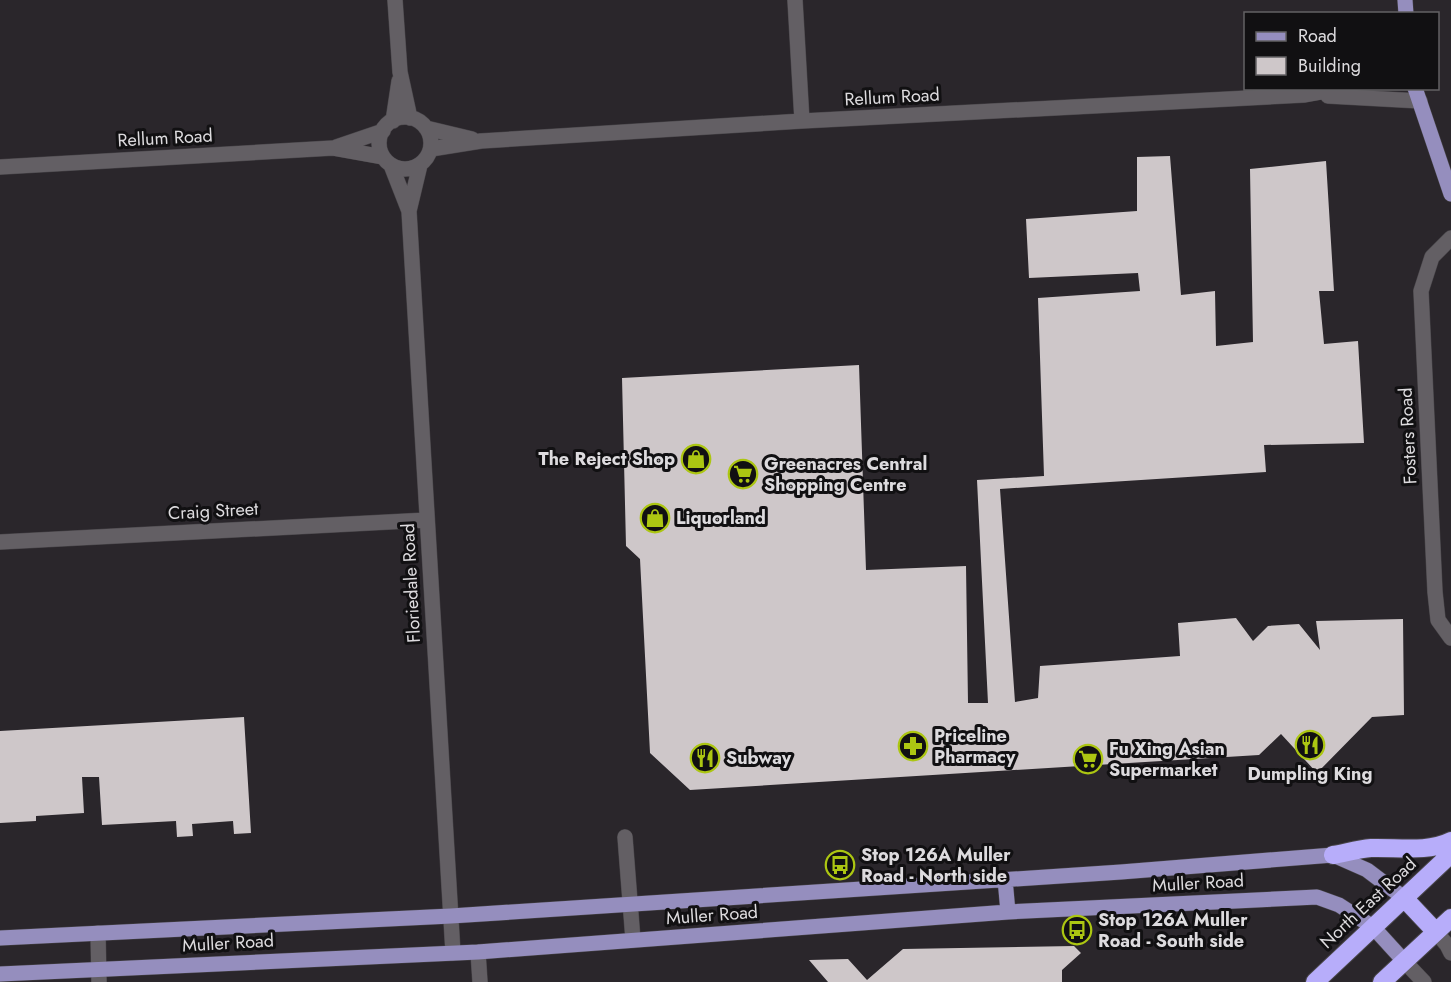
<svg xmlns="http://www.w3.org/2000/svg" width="1451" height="982" viewBox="0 0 1451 982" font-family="Jost,sans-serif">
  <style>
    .building { fill: #cec7c9 }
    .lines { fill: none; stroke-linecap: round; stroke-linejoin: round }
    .minor-casing { stroke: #474448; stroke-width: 16 }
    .major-casing { stroke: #474448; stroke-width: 16 }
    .highway-casing { stroke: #474448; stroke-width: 20 }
    .minor { stroke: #635f64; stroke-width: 15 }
    .major { stroke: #958ebe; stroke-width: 15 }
    .highway { stroke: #b7adfa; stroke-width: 18 }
    .labels { text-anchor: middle; stroke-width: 6; stroke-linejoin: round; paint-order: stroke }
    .street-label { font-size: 18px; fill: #dddbde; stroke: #111012 }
    .poi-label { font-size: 18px; font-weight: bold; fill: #dddbde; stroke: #111012; text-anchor: start }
  </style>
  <rect width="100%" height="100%" fill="#2a262b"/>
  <path class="building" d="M1170,156L1181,295L1215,291L1216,346L1253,342L1250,169L1326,161L1334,291H1319L1324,344L1358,341L1364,443L1264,445L1266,472L1000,489L1015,702L1038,698L1040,666L1180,656L1178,623L1236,618L1253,641L1268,626L1299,624L1320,650L1316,621L1403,619L1404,715L1372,717L1317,773L1281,734L1259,755L690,790L650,753L640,559L626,546L622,378L859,365L866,570L966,566L968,703H988L977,480L1044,476L1038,298L1140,291L1138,273L1029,278L1026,219L1137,211V157Z
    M244,717L251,833L234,834L233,821L192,824L193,836L177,837L176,821L102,825L99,777H82L84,813L36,816V821L0,823V731Z
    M1074,946L1081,953L1062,970V982H828L809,960L848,959L867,980L903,949Z"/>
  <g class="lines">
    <g class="minor-casing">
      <path id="minor" d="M395,0L400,72L410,118
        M795,0L802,121
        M1328,96L1420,101
        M379 143a26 26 0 1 1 52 0a26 26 0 1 1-52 0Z
        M393,121L399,81
        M426,128L472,139
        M336,147L383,131
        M431,149L481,141L802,121L1304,95L1343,88
        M391,165L409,211
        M420,165L409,211L453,953
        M0,167L333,148L383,157
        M1451,238L1432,257L1421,291L1435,592L1438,620L1451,638
        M0,542L427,520
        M625,837L633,940
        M1436,932L1447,945L1451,953
        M98,933L99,982
        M478,952L480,982
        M1404,961L1424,982"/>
    </g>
    <g class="major-casing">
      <path id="major" d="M1405,0L1406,14
        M1415,88L1451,194
        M1005,879L1008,912
        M0,938L451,916L1121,872L1333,855L1367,870L1404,898
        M0,974L478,952L1008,912L1317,897L1339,905L1373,927L1404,961"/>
    </g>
    <g class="highway-casing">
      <path id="highway" d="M1333,855C1345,853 1358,849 1371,848C1397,847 1427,853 1451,841
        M1404,898L1436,932
        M1315,982L1451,854
        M1382,982L1451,918"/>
    </g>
    <use href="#minor" class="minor"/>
    <use href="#major" class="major"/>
    <use href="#highway" class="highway"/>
  </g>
  <defs>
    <g id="shop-ring" transform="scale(1.5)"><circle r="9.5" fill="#111012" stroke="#acc612" stroke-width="1.5"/><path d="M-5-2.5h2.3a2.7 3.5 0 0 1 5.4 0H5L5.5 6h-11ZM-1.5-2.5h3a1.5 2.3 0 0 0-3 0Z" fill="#acc612"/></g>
    <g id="supermarket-ring" transform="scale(1.5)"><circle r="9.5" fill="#111012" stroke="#acc612" stroke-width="1.5"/><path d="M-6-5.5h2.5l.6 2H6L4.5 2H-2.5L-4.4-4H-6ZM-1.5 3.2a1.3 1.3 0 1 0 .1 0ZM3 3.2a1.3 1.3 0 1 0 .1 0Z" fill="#acc612"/></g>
    <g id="restaurant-ring" transform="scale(1.5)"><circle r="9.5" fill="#111012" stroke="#acc612" stroke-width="1.5"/><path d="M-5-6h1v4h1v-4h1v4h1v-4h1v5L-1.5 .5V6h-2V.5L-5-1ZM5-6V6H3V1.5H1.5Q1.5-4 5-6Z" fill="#acc612"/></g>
    <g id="pharmacy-ring" transform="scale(1.5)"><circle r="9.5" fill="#111012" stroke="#acc612" stroke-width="1.5"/><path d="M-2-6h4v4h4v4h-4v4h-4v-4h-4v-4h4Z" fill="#acc612"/></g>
    <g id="bus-ring" transform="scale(1.5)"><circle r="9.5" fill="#111012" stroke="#acc612" stroke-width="1.5"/><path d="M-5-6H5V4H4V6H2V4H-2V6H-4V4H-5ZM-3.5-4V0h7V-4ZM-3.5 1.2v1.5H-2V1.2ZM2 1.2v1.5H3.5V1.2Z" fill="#acc612"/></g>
  </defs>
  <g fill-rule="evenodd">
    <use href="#shop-ring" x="696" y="459"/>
    <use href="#supermarket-ring" x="743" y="474"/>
    <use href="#shop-ring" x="655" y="518"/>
    <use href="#restaurant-ring" x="1310" y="745"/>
    <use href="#pharmacy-ring" x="913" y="746"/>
    <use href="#restaurant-ring" x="705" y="758"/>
    <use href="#supermarket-ring" x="1088" y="759"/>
    <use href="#bus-ring" x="840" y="865"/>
    <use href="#bus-ring" x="1077" y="930"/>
  </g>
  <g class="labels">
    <g class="street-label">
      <text transform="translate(892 97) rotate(-3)" y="6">Rellum Road</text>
      <text transform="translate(165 138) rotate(-3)" y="6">Rellum Road</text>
      <text transform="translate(1408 436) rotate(-93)" y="6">Fosters Road</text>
      <text transform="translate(213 511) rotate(-3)" y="6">Craig Street</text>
      <text transform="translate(411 583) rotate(-93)" y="6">Floriedale Road</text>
      <text transform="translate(1198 883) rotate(-3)" y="6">Muller Road</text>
      <text transform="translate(1368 903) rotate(-43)" y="6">North East Road</text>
      <text transform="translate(712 915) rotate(-4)" y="6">Muller Road</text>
      <text transform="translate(228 943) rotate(-3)" y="6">Muller Road</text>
    </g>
    <g class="poi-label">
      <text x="675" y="465" text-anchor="end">The Reject Shop</text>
      <text x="764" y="470">Greenacres Central<tspan x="764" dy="21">Shopping Centre</tspan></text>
      <text x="676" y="524">Liquorland</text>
      <text x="934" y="742">Priceline<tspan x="934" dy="21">Pharmacy</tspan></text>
      <text x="1109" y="755">Fu Xing Asian<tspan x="1109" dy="21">Supermarket</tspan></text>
      <text x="726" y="764">Subway</text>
      <text x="1310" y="780" text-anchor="middle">Dumpling King</text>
      <text x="861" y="861">Stop 126A Muller<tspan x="861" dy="21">Road - North side</tspan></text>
      <text x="1098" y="926">Stop 126A Muller<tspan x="1098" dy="21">Road - South side</tspan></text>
    </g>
  </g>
  <rect x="1244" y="12" width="195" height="78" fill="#111012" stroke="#636164" stroke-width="1.5"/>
  <rect x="1256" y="32" width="30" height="9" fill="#958ebe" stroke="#636164" stroke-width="1.5"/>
  <text x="1298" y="42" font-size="18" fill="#dddbde">Road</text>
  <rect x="1256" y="57" width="30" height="18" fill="#cec7c9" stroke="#636164" stroke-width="1.5"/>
  <text x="1298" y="72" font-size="18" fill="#dddbde">Building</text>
</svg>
